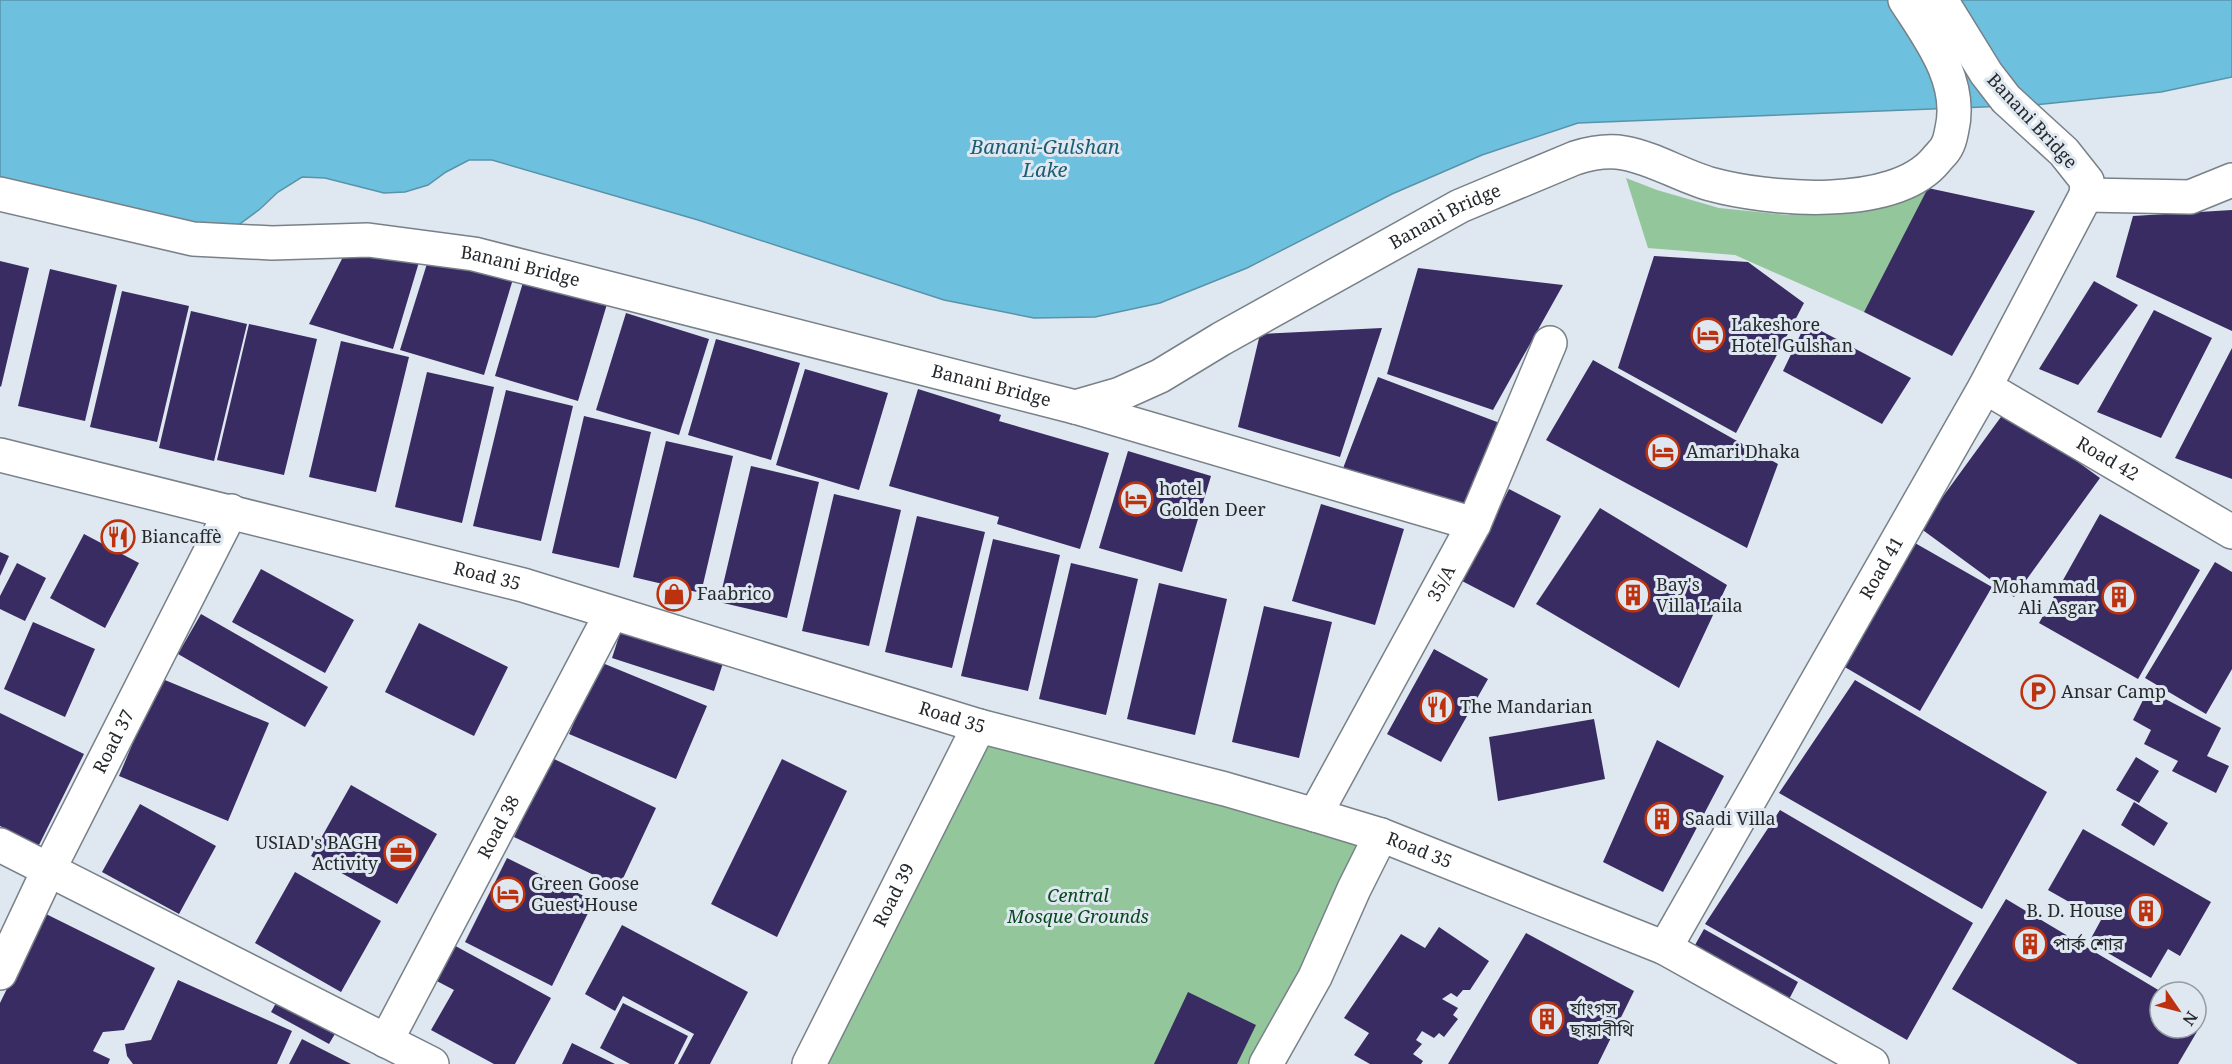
<svg xmlns="http://www.w3.org/2000/svg" width="2232" height="1064" viewBox="0 0 2232 1064" font-family="'Noto Serif','Noto Sans Bengali',serif">
  <style>
    .green { fill: #93c69a }
    .water { fill: #6dc1de; stroke: #5893a9; stroke-width: 1.5 }
    .building { fill: #382c62 }
    .lines { fill: none; stroke-linecap: round; stroke-linejoin: round }
    .minor-casing { stroke: #788088; stroke-width: 36 }
    .secondary-casing { stroke: #788088; stroke-width: 36 }
    .minor { stroke: #fff; stroke-width: 33 }
    .secondary { stroke: #fff; stroke-width: 33 }
    .labels { text-anchor: middle; stroke-width: 6; stroke-linejoin: round; paint-order: stroke }
    .street-label { font-size: 18px; fill: #26292c; stroke: #dfe7f0 }
    .poi-label { font-size: 18px; fill: #26292c; stroke: #dfe7f0; text-anchor: start }
    .park-label { font-size: 18px; font-style: italic; fill: #07491b; stroke: #dfe7f0 }
    .water-label { font-size: 20px; font-style: italic; fill: #1b5e73; stroke: #dfe7f0 }
  </style>
  <rect width="100%" height="100%" fill="#dfe7f0"/>
  <path class="green" d="M1626,178L1657,190L1719,208L1788,215L1850,195L1928,189L1864,312L1735,255L1648,248Z
    M988,734L1380,822L1258,1064H819Z"/>
  <path class="water" d="M0,0H2232V77L2161,92L2034,105L1578,123L1482,155L1392,194L1247,268L1160,303L1095,317L1034,318L944,300L698,220L492,160H469L446,172L428,185L405,192L384,193L325,178L302,177L278,192L260,209L229,232L0,189Z"/>
  <path class="building" d="M1928,188L2035,211L1952,356L1864,312Z
    M2232,210V331L2116,277L2133,216Z
    M347,249L422,252L393,349L309,324Z
    M430,254L513,279L484,375L400,350Z
    M1654,256L1748,262L1804,303L1736,433L1618,368Z
    M0,261L29,268L1,387L0,386Z
    M1418,268L1563,285L1493,410L1387,374Z
    M50,269L117,285L85,421L18,406Z
    M524,279L607,304L578,401L495,376Z
    M2094,281L2138,305L2078,385L2039,369Z
    M122,291L189,306L157,442L90,427Z
    M2154,310L2212,338L2161,438L2097,412Z
    M191,311L247,324L214,461L159,448Z
    M626,313L709,339L679,435L596,410Z
    M1806,323L1911,378L1882,424L1783,371Z
    M249,324L317,339L284,475L217,460Z
    M1382,328L1340,457L1238,427L1260,334Z
    M716,339L800,363L771,460L688,435Z
    M341,341L409,357L376,492L309,477Z
    M2232,348V479L2175,458Z
    M1593,360L1778,464L1747,548L1546,440Z
    M805,369L888,393L859,490L776,465Z
    M427,372L494,387L462,523L395,507Z
    M1378,377L1505,425L1469,519L1342,471Z
    M918,389L1001,415L999,421L1109,453L1080,549L997,524L999,517L889,486Z
    M506,390L573,406L541,541L473,526Z
    M2006,410L2100,478L2014,597L1920,528Z
    M584,416L651,432L619,568L552,553Z
    M666,441L733,456L701,593L633,577Z
    M1128,451L1211,476L1182,572L1099,548Z
    M751,466L819,482L787,618L719,602Z
    M1509,489L1561,516L1514,608L1462,581Z
    M834,494L901,510L869,646L802,631Z
    M1321,504L1404,529L1375,625L1292,601Z
    M1600,508L1727,585L1679,688L1536,604Z
    M2100,514L2200,570L2138,679L2039,623Z
    M917,516L985,532L952,668L885,652Z
    M84,534L139,563L105,628L50,598Z
    M993,539L1060,555L1028,691L961,676Z
    M1915,543L1992,587L1920,711L1843,666Z
    M0,552L9,556L0,576Z
    M2215,562L2232,572V669L2206,714L2145,678Z
    M17,563L46,578L25,621L0,609V596Z
    M1071,563L1138,579L1106,715L1039,699Z
    M261,569L354,620L325,673L232,622Z
    M1159,583L1227,599L1195,735L1127,719Z
    M1264,606L1332,622L1299,758L1232,742Z
    M201,614L328,687L305,727L178,654Z
    M33,622L95,649L65,717L4,689Z
    M419,623L508,667L474,736L385,692Z
    M622,627L724,660L714,691L612,658Z
    M1434,649L1488,679L1441,762L1387,734Z
    M600,662L707,706L676,779L569,734Z
    M160,678L269,723L228,821L119,776Z
    M1855,680L2047,792L1982,909L1779,793Z
    M2148,690L2221,728L2207,756L2229,766L2216,793L2172,771L2178,761L2144,744L2151,730L2133,720Z
    M0,713L84,754L39,845L0,826Z
    M1594,719L1605,779L1498,801L1489,737Z
    M1657,740L1724,776L1663,892L1603,862Z
    M2136,757L2159,771L2139,803L2116,790Z
    M552,758L656,808L619,887L514,837Z
    M782,759L847,791L777,937L711,904Z
    M351,785L437,834L397,904L311,856Z
    M2134,802L2168,823L2154,846L2121,825Z
    M140,804L216,846L179,914L102,872Z
    M1780,810L1973,923L1907,1040L1705,924Z
    M2083,829L2211,902L2180,956L2168,949L2151,978L2089,942L2101,920L2048,890Z
    M507,858L594,901L552,986L465,942Z
    M295,872L381,921L341,992L255,943Z
    M2006,899L2160,991V1028H2196V1012L2205,1018L2178,1064H2078L1952,989Z
    M44,913L155,968L124,1030L103,1032L93,1051L110,1059L108,1064H0V1003Z
    M622,925L748,992L710,1064H678L694,1034L623,996L615,1011L585,994Z
    M1439,927L1489,961L1470,990H1463L1457,997L1451,993L1442,999L1458,1008L1453,1015L1458,1019L1444,1037L1439,1033L1434,1038L1422,1031L1416,1040L1422,1044L1413,1054L1423,1061L1421,1064H1370L1354,1055L1369,1033L1344,1018L1401,934L1425,948Z
    M1704,929L1798,982L1785,1007L1690,954Z
    M1526,933L1634,991L1598,1064H1448Z
    M450,943L551,998L515,1064H494L431,1030L454,990L431,978Z
    M178,980L292,1031L277,1064H133L127,1056L125,1044L151,1040Z
    M1188,992L1256,1025L1237,1064H1154Z
    M281,994L339,1027L329,1044L271,1012Z
    M623,1003L688,1036L674,1064H630L600,1048Z
    M302,1039L351,1064H289Z
    M572,1043L615,1064H562Z"/>
  <g class="lines">
    <g class="minor-casing">
      <g id="minor">
        <path d="M2086,195L2190,197L2232,180"/>
        <path id="s1" d="M1985,387L2232,532"/>
        <path d="M1075,407L1474,524"/>
        <path id="s2" d="M1315,815L1474,524L1550,343"/>
        <path d="M0,845L432,1064"/>
        <path d="M1665,948L1872,1064"/>
        <path id="s3" d="M0,973L48,871L231,511"/>
        <path id="s4" d="M386,1041L611,614"/>
        <path id="s5" d="M809,1064L979,726"/>
        <path d="M1266,1064L1315,977L1354,889L1381,835"/>
      </g>
    </g>
    <g class="secondary-casing">
      <g id="secondary">
        <path id="s6" d="M0,194L193,239L272,243L368,240L474,254L1075,407L1120,394L1160,376L1221,339L1460,206L1575,158C1591,153 1608,150 1624,153C1653,158 1682,176 1710,184C1768,200 1894,211 1936,160C1939,156 1945,151 1947,146C1950,141 1951,134 1952,129C1963,81 1929,37 1905,0"/>
        <path id="s7" d="M0,455L523,585L979,726L1225,789L1315,815L1381,835L1665,948L1985,387L2086,195L2087,181L2064,152L2006,99L1986,73L1941,0"/>
      </g>
    </g>
    <use href="#minor" class="minor"/>
    <use href="#secondary" class="secondary"/>
  </g>
  <defs>
    <g id="hotel-ring" transform="scale(1.725)"><circle r="9.5" fill="#dfe7f0" stroke="#bc320f" stroke-width="1.5"/><path d="M-6-4.5h1.5V1H6V5H4.5V3h-9V5H-6ZM-4 0a1.8 1.8 0 1 1 3.6 0ZM.5 0V-2.5h3Q6-2.5 6 0Z" fill="#bc320f"/></g>
    <g id="restaurant-ring" transform="scale(1.725)"><circle r="9.5" fill="#dfe7f0" stroke="#bc320f" stroke-width="1.5"/><path d="M-5-6h1v4h1v-4h1v4h1v-4h1v5L-1.5 .5V6h-2V.5L-5-1ZM5-6V6H3V1.5H1.5Q1.5-4 5-6Z" fill="#bc320f"/></g>
    <g id="shop-ring" transform="scale(1.725)"><circle r="9.5" fill="#dfe7f0" stroke="#bc320f" stroke-width="1.5"/><path d="M-5-2.5h2.3a2.7 3.5 0 0 1 5.4 0H5L5.5 6h-11ZM-1.5-2.5h3a1.5 2.3 0 0 0-3 0Z" fill="#bc320f"/></g>
    <g id="building-ring" transform="scale(1.725)"><circle r="9.5" fill="#dfe7f0" stroke="#bc320f" stroke-width="1.5"/><path d="M-4-6H4V6H1V3H-1V6H-4ZM-2.5-4.3h1.7v1.8h-1.7ZM.8-4.3h1.7v1.8H.8ZM-2.5-1h1.7V.8h-1.7ZM.8-1h1.7V.8H.8Z" fill="#bc320f"/></g>
    <g id="parking-ring" transform="scale(1.725)"><circle r="9.5" fill="#dfe7f0" stroke="#bc320f" stroke-width="1.5"/><path d="M-3.5-5.5H1a3.5 3.5 0 0 1 0 7H-1V5.5H-3.5ZM-1-3.4V-.6H.8a1.4 1.4 0 0 0 0-2.8Z" fill="#bc320f"/></g>
    <g id="office-ring" transform="scale(1.725)"><circle r="9.5" fill="#dfe7f0" stroke="#bc320f" stroke-width="1.5"/><path d="M-6-3h4V-5.5h4V-3h4V5H-6ZM-1-4.5V-3h2v-1.5ZM-6 0V1H6V0Z" fill="#bc320f"/></g>
  </defs>
  <g fill-rule="evenodd">
    <use href="#hotel-ring" x="1708" y="335"/>
    <use href="#hotel-ring" x="1663" y="452"/>
    <use href="#hotel-ring" x="1136" y="499"/>
    <use href="#restaurant-ring" x="118" y="537"/>
    <use href="#shop-ring" x="674" y="594"/>
    <use href="#building-ring" x="1633" y="595"/>
    <use href="#building-ring" x="2119" y="597"/>
    <use href="#parking-ring" x="2038" y="692"/>
    <use href="#restaurant-ring" x="1437" y="707"/>
    <use href="#building-ring" x="1662" y="819"/>
    <use href="#office-ring" x="401" y="853"/>
    <use href="#hotel-ring" x="508" y="894"/>
    <use href="#building-ring" x="2146" y="911"/>
    <use href="#building-ring" x="2030" y="944"/>
    <use href="#building-ring" x="1547" y="1019"/>
  </g>
  <g class="labels">
    <g class="street-label">
      <text transform="translate(2032 121) rotate(47)" y="6">Banani Bridge</text>
      <text dy="6" stroke="none"><textPath href="#s6" startOffset="1518">Banani Bridge</textPath></text>
      <text dy="6" stroke="none"><textPath href="#s6" startOffset="528">Banani Bridge</textPath></text>
      <text dy="6" stroke="none"><textPath href="#s6" startOffset="1014">Banani Bridge</textPath></text>
      <text dy="6" stroke="none"><textPath href="#s1" startOffset="142">Road 42</textPath></text>
      <text dy="6" stroke="none"><textPath href="#s7" startOffset="2176">Road 41</textPath></text>
      <text dy="6" stroke="none"><textPath href="#s7" startOffset="502">Road 35</textPath></text>
      <text dy="6" stroke="none"><textPath href="#s2" startOffset="264">35/A</textPath></text>
      <text dy="6" stroke="none"><textPath href="#s7" startOffset="988">Road 35</textPath></text>
      <text dy="6" stroke="none"><textPath href="#s3" startOffset="258">Road 37</textPath></text>
      <text dy="6" stroke="none"><textPath href="#s4" startOffset="242">Road 38</textPath></text>
      <text dy="6" stroke="none"><textPath href="#s7" startOffset="1474">Road 35</textPath></text>
      <text dy="6" stroke="none"><textPath href="#s5" startOffset="189">Road 39</textPath></text>
    </g>
    <g class="poi-label">
      <text x="1731" y="331">Lakeshore<tspan x="1731" dy="21">Hotel Gulshan</tspan></text>
      <text x="1686" y="458">Amari Dhaka</text>
      <text x="1159" y="495">hotel<tspan x="1159" dy="21">Golden Deer</tspan></text>
      <text x="141" y="543">Biancaffè</text>
      <text x="1656" y="591">Bay's<tspan x="1656" dy="21">Villa Laila</tspan></text>
      <text x="2096" y="593" text-anchor="end">Mohammad<tspan x="2096" dy="21">Ali Asgar</tspan></text>
      <text x="697" y="600">Faabrico</text>
      <text x="2061" y="698">Ansar Camp</text>
      <text x="1460" y="713">The Mandarian</text>
      <text x="1685" y="825">Saadi Villa</text>
      <text x="378" y="849" text-anchor="end">USIAD's BAGH<tspan x="378" dy="21">Activity</tspan></text>
      <text x="531" y="890">Green Goose<tspan x="531" dy="21">Guest House</tspan></text>
      <text x="2123" y="917" text-anchor="end">B. D. House</text>
      <text x="2053" y="950">পার্ক শোর</text>
      <text x="1570" y="1015">র্যাংগস<tspan x="1570" dy="21">ছায়াবীথি</tspan></text>
    </g>
    <g class="park-label">
      <text x="1078" y="902">Central<tspan x="1078" dy="21">Mosque Grounds</tspan></text>
    </g>
    <g class="water-label">
      <text x="1045" y="154">Banani-Gulshan<tspan x="1045" dy="23">Lake</tspan></text>
    </g>
  </g>
  <g transform="translate(2178 1010) rotate(125)"><circle r="28" fill="#dfe7f0" stroke="#959ba2" stroke-width="1.5"/>
  <path d="M0-4.5L10 22L0 15L-10 22Z" fill="#bc320f"/>
  <text y="-9" font-size="16" font-weight="bold" text-anchor="middle" fill="#26292c">N</text>
  </g>
</svg>
